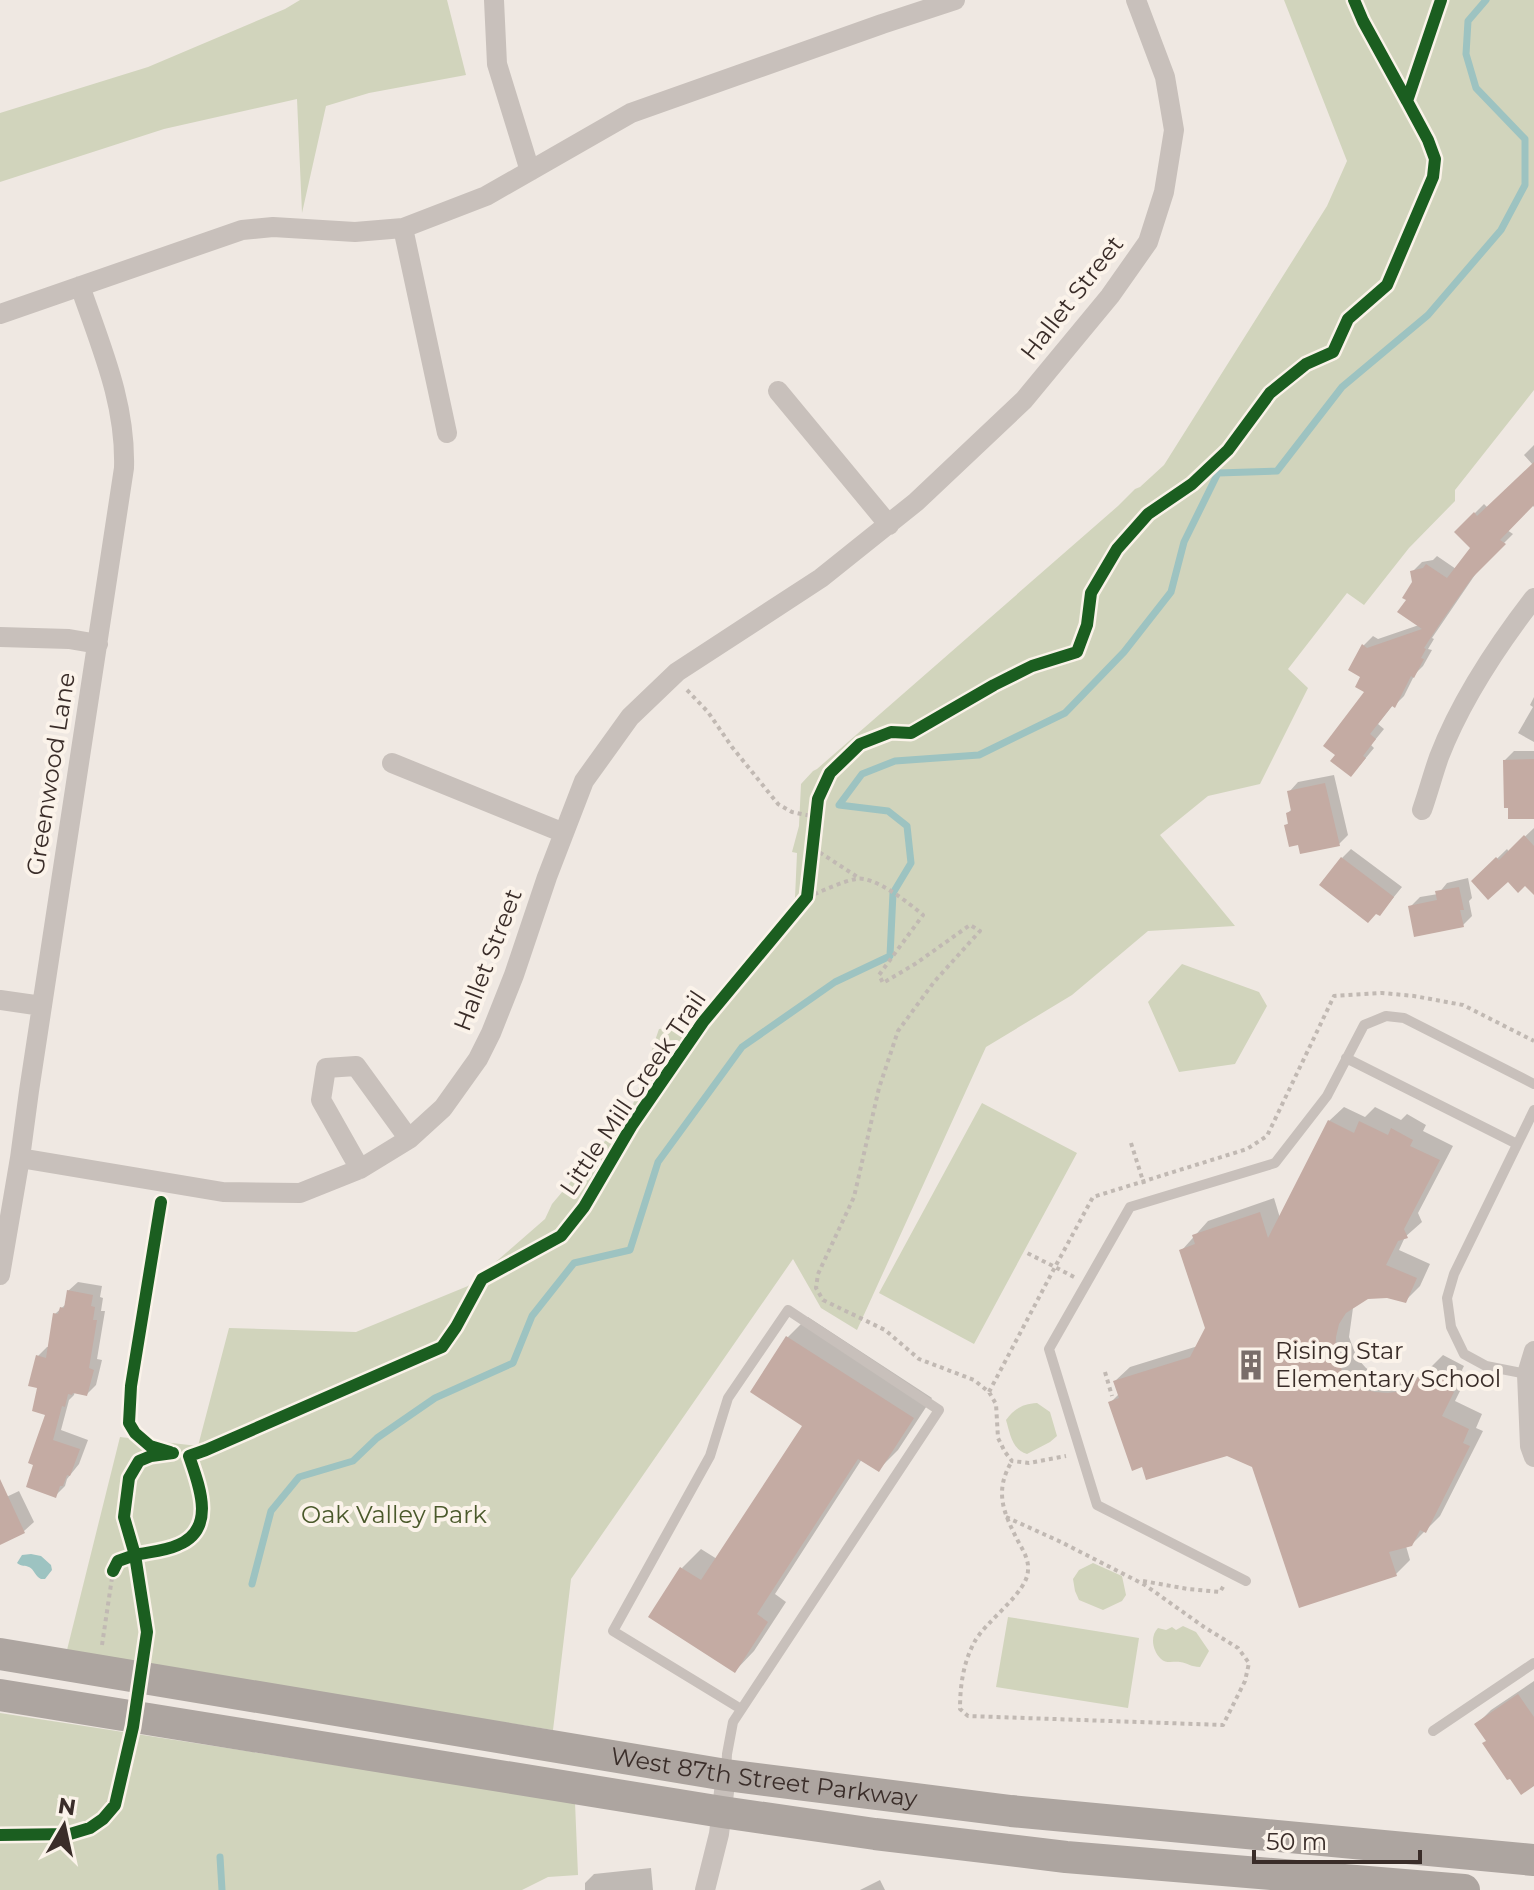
<svg xmlns="http://www.w3.org/2000/svg" width="1534" height="1890" viewBox="0 0 1534 1890" font-family="Montserrat,sans-serif">
  <style>
    .green { fill: #d1d4bc }
    .water { fill: #9dc3c1 }
    .shadow { fill: #0003 }
    .lines { fill: none; stroke-linecap: round; stroke-linejoin: round }
    .stream { stroke: #9dc3c1; stroke-width: 7 }
    .building { fill: #c4aba3 }
    .path { stroke: #c1b9b3; stroke-width: 4; stroke-dasharray: 4 4; stroke-linecap: butt }
    .service { stroke: #c8c0bb; stroke-width: 10 }
    .minor { stroke: #c8c0bb; stroke-width: 20 }
    .primary { stroke: #ada5a0; stroke-width: 32 }
    .cycleway-casing { stroke: #fbf3ea; stroke-width: 17 }
    .cycleway { stroke: #1b5e20; stroke-width: 12 }
    .labels { text-anchor: middle; stroke-width: 8; stroke-linejoin: round; paint-order: stroke }
    .street-label { font-size: 24px; fill: #3a2d29; stroke: #fbf3ea }
    .poi-label { font-size: 24px; fill: #3a2d29; stroke: #fbf3ea; text-anchor: start }
    .park-label { font-size: 24px; fill: #4a592b; stroke: #fbf3ea }
  </style>
  <rect width="100%" height="100%" fill="#efe8e2"/>
  <path class="green" d="M300,0H447L466,75L369,93L326,106L302,213L297,99L164,129L0,182V113L148,67L285,9Z
    M1284,0H1534V390L1455,490V501L1409,548L1364,605L1347,593L1288,669L1308,688L1260,784L1208,796L1160,835L1235,926L1148,931L1072,995L986,1047L857,1330L821,1308L793,1259L571,1579L553,1730L66,1654L120,1437L198,1446L229,1328L356,1332L468,1286L545,1219L552,1204L631,1110L659,1029L702,1025L795,898L797,853L792,852L799,826L801,784L813,771L817,769L1118,506L1135,489L1140,487L1164,465L1327,206L1347,161Z
    M1182,964L1259,992L1267,1006L1235,1064L1179,1072L1148,1002Z
    M982,1103L1077,1153L974,1344L879,1293Z
    M1037,1403L1050,1412L1057,1436L1050,1442L1027,1454C1012,1450 1010,1433 1006,1420C1015,1408 1023,1404 1037,1403Z
    M1093,1563L1122,1576L1126,1595L1122,1601L1103,1610L1079,1600L1075,1591L1073,1579L1079,1570Z
    M1008,1617L1139,1638L1128,1708L996,1687Z
    M1183,1626L1196,1632L1209,1651L1200,1667C1191,1667 1188,1663 1180,1662C1174,1661 1166,1664 1161,1659C1152,1650 1150,1636 1158,1628L1166,1630L1172,1627L1176,1630Z
    M0,1713L575,1802L578,1875L548,1877L522,1890H0Z"/>
  <path class="water" d="M31,1554L41,1556L51,1565L52,1570L45,1579H41C35,1576 34,1569 29,1567C25,1565 22,1567 17,1563L22,1555Z"/>
  <path class="shadow" d="M1534,445V507L1532,505L1507,530L1513,534L1481,566L1432,638L1434,639L1428,649L1432,650L1423,666L1415,674L1404,696L1394,706L1393,705L1378,724L1384,729L1371,745L1374,748L1360,765L1367,691L1363,676V646L1373,636L1378,639L1419,625L1408,600L1415,583L1412,572L1422,562L1433,560L1437,556L1456,569L1472,548L1456,532L1484,504L1488,508L1533,465L1524,455Z
    M1534,697V742L1518,733L1533,707L1530,705Z
    M1514,751H1534V817L1505,760Z
    M1334,775L1348,835L1339,844L1286,825L1290,822L1288,813L1292,809L1289,792L1298,782Z
    M1534,828V892L1525,883L1508,879L1474,881L1507,849L1509,852Z
    M1351,849L1402,887L1380,914L1342,858Z
    M1468,878L1472,898L1469,901L1472,916L1463,925L1410,907L1420,897L1438,894L1447,883Z
    M1344,1107L1365,1117L1375,1107L1401,1120L1407,1114L1426,1125L1423,1131L1453,1146L1418,1213L1422,1222L1405,1237L1399,1250L1430,1264L1420,1286L1405,1301L1388,1296L1367,1297L1353,1308L1349,1337L1357,1358L1366,1368L1377,1375L1390,1379L1404,1380L1418,1377L1425,1373L1443,1355L1464,1366L1460,1374L1467,1377L1455,1401L1482,1414L1476,1428L1483,1431L1440,1516L1411,1545L1406,1546L1410,1560L1396,1574L1254,1466L1228,1454L1144,1465L1111,1402L1119,1394L1115,1381L1130,1367L1198,1346L1207,1328L1182,1250L1208,1221L1274,1198L1280,1218L1329,1121Z
    M78,1282L102,1286L100,1297L103,1298L101,1311H105L97,1359L102,1360L96,1385L87,1394L75,1391L74,1395L69,1400L61,1430L88,1440L79,1464L67,1479L65,1486L56,1495L48,1413L40,1387L38,1356L47,1347H49L55,1314L65,1305L68,1291Z
    M808,1317L932,1398L898,1450L878,1470L862,1459L775,1594L786,1602L754,1651L735,1671L682,1568L701,1549L717,1559L805,1425L753,1391L788,1337Z
    M19,1491L34,1522L24,1531L0,1543V1500Z
    M1534,1681V1784L1477,1724L1491,1710Z
    M651,1868L653,1890H585V1883L594,1874Z
    M880,1880L885,1890H860Z"/>
  <g class="lines">
    <path class="stream" d="M252,1584L271,1511L299,1477L353,1461L377,1438L435,1398L513,1363L532,1316L574,1263L630,1250L658,1162L742,1047L835,982L890,956L893,893L911,863L907,826L888,811L839,805L862,774L895,761L979,755L1065,713L1124,652L1171,592L1184,542L1218,473L1277,471L1342,387L1428,315L1501,230L1525,185V139L1476,88L1466,54L1468,21L1486,0
      M220,1857L222,1890"/>
  </g>
  <path class="building" d="M1534,462V505L1500,540L1506,544L1472,578L1441,622L1424,648L1426,649L1421,658L1424,659L1414,678L1411,676L1395,708L1392,706L1370,734L1376,739L1363,756L1366,758L1351,777L1330,761L1335,755L1323,746L1364,692L1355,687L1360,677L1348,670L1362,644L1367,648L1422,629L1397,612L1406,600L1402,598L1412,582L1410,571L1423,568L1426,564L1447,578L1470,548L1454,532L1474,512L1477,516Z
    M1534,759V819H1508V808H1504L1503,760Z
    M1325,783L1340,846L1300,854L1298,845L1289,847L1284,825L1288,824L1286,813L1291,811L1287,791Z
    M1524,835L1534,846V895L1525,886L1518,893L1508,882L1488,900L1471,881L1496,857L1499,860Z
    M1341,857L1394,897L1380,916L1376,914L1368,923L1319,885Z
    M1459,887L1464,910H1460L1464,927L1414,937L1408,906L1437,900L1435,891Z
    M1328,1120L1354,1133L1359,1121L1388,1135L1391,1128L1413,1140L1410,1146L1440,1160L1404,1229L1408,1238L1398,1241L1386,1265L1417,1278L1406,1303L1387,1298L1368,1299L1346,1313L1339,1324L1336,1337L1335,1353L1343,1373L1352,1382L1362,1389L1375,1392L1388,1393L1401,1391L1411,1386L1426,1368L1451,1381L1447,1389L1454,1392L1442,1416L1469,1429L1463,1443L1470,1446L1426,1533L1420,1530L1412,1546L1389,1552L1397,1576L1299,1608L1252,1467L1227,1456L1146,1480L1142,1467L1132,1471L1108,1402L1119,1398L1113,1381L1190,1357L1205,1328L1179,1250L1195,1244L1192,1235L1260,1212L1268,1238Z
    M67,1290L93,1295L91,1306L95,1307L93,1320H97L89,1368L94,1370L87,1396L73,1393L72,1395L68,1394L65,1407L62,1406L53,1440L80,1449L70,1476L67,1475L63,1486H60L56,1498L26,1487L33,1465L28,1463L45,1415L32,1411L37,1388L28,1386L36,1355L46,1358L53,1313L58,1314L60,1307L64,1308Z
    M786,1336L914,1418L879,1472L858,1459L757,1614L768,1622L735,1673L648,1617L680,1567L701,1580L802,1426L750,1392Z
    M0,1479L25,1533L0,1545Z
    M1518,1694L1534,1717V1786L1521,1795L1510,1779L1507,1780L1482,1743L1486,1741L1474,1724Z"/>
  <g class="lines">
    <path class="path" d="M687,690L708,712L732,747L778,804L792,812L816,817
      M813,848L859,878
      M807,897C823,891 840,882 856,879C874,875 910,904 923,915L879,975L883,983L915,964L970,925L980,931L934,982L898,1031L879,1088L854,1197L818,1274L816,1288L823,1300L885,1330L919,1359L974,1380L989,1392L996,1404L998,1438L1005,1452L1012,1461L1029,1463L1066,1456
      M1131,1143L1144,1184
      M1074,1277L1055,1267L1093,1197L1247,1149L1267,1136L1334,996L1382,993L1414,996L1463,1005L1534,1041
      M1105,1372L1112,1396
      M1457,1378L1461,1370
      M989,1392L1055,1267L1027,1253
      M1006,1517L1061,1542L1145,1585L1204,1627L1238,1648L1249,1663L1245,1681L1223,1725L968,1716L960,1709C960,1687 963,1663 974,1643C984,1622 1028,1593 1028,1570C1029,1560 1023,1550 1018,1541C1003,1512 994,1491 1012,1461
      M1143,1581L1188,1589L1220,1592L1224,1585
      M102,1645L113,1571"/>
    <path class="service" d="M1346,1058L1517,1144
      M1527,1374L1486,1366L1464,1354L1451,1327L1447,1298L1454,1274L1534,1110
      M1246,1581L1097,1505L1049,1349L1130,1207L1275,1163L1327,1096L1364,1025L1386,1016L1404,1018L1534,1084
      M1433,1731L1534,1663
      M726,1773L727,1754L733,1722L939,1410L788,1310L728,1398L710,1456L613,1631L741,1709"/>
    <path class="minor" d="M494,0L497,64L530,171
      M403,228L447,433
      M0,314L242,230L273,227L355,232L403,228L486,196L631,113L882,24L955,0
      M778,391L889,525
      M0,637L69,639L98,644
      M392,763L564,833
      M1422,810C1428,793 1433,774 1439,757C1461,700 1497,646 1534,598
      M0,1000L42,1006
      M20,1158L223,1192L300,1193L360,1169L409,1139L443,1108L478,1059L491,1033L514,975L547,877L584,781L630,717L677,672L821,578L916,502L1024,400L1110,296L1148,242L1164,192L1174,130L1165,77L1136,0
      M360,1169L321,1100L326,1068L356,1066L409,1139
      M0,1275L20,1158L29,1091L124,468C126,403 101,347 80,286
      M1534,1351L1527,1374L1530,1446L1534,1457
      M705,1890L719,1834L726,1775"/>
    <g class="primary">
      <path id="s1" d="M0,1654L726,1775L1011,1811L1534,1860"/>
      <path d="M0,1695L722,1812L875,1834L1066,1857L1464,1890"/>
    </g>
    <g class="cycleway-casing">
      <path id="cycleway" d="M1354,0L1363,21L1407,101
        M161,1202L131,1386L129,1423L135,1433L150,1446L170,1452
        M173,1453L151,1456L139,1461L129,1478L124,1517L135,1555C149,1552 165,1551 178,1545C217,1529 199,1485 189,1456L206,1450L442,1347L456,1327L482,1279L561,1236L584,1207L632,1125L703,1022L807,897L818,799L830,773L860,744L891,732L911,733L994,685L1032,666L1077,652L1087,625L1091,593L1117,549L1148,514L1192,484L1228,450L1270,393L1306,364L1333,352L1348,319L1387,285L1433,177L1435,159L1428,140L1407,101L1441,0
        M0,1835L70,1834L90,1828L103,1819L115,1805L133,1727L147,1632L135,1555L118,1561L113,1571"/>
    </g>
    <use href="#cycleway" class="cycleway"/>
  </g>
  <defs>
    <g id="building-bare" transform="scale(2.4)"><path d="M-4-6H4V6H1V3H-1V6H-4ZM-2.5-4.3h1.7v1.8h-1.7ZM.8-4.3h1.7v1.8H.8ZM-2.5-1h1.7V.8h-1.7ZM.8-1h1.7V.8H.8Z" fill="#796e6a" stroke="#fbf3ea" stroke-width="2.5" paint-order="stroke"/></g>
  </defs>
  <g fill-rule="evenodd">
    <use href="#building-bare" x="1251" y="1365"/>
  </g>
  <g class="labels">
    <g class="street-label">
      <text transform="translate(1072 298) rotate(-52)" y="8">Hallet Street</text>
      <text transform="translate(51 774) rotate(-81)" y="8">Greenwood Lane</text>
      <text transform="translate(488 960) rotate(-69)" y="8">Hallet Street</text>
      <text transform="translate(633 1093) rotate(-56)" y="8">Little Mill Creek Trail</text>
      <text dy="8" stroke="none"><textPath href="#s1" startOffset="774">West 87th Street Parkway</textPath></text>
    </g>
    <g class="poi-label">
      <text x="1275" y="1359">Rising Star<tspan x="1275" dy="28">Elementary School</tspan></text>
    </g>
    <g class="park-label">
      <text x="394" y="1523">Oak Valley Park</text>
    </g>
  </g>
  <g transform="translate(64 1826) rotate(9)" stroke="#fbf3ea" stroke-width="6" paint-order="stroke">
  <path d="M0-6L14 30L0 20L-14 30Z" fill="#3a2d29"/>
  <text y="-12" font-size="22" font-weight="bold" text-anchor="middle" fill="#3a2d29">N</text>
  </g>
  <path d="M1254 1850v12h166v-12" fill="none" stroke="#3a2d29" stroke-width="4"/>
  <text x="1266" y="1850" font-size="24" fill="#3a2d29" stroke="#fbf3ea" stroke-width="6" paint-order="stroke">50 m</text>
</svg>
